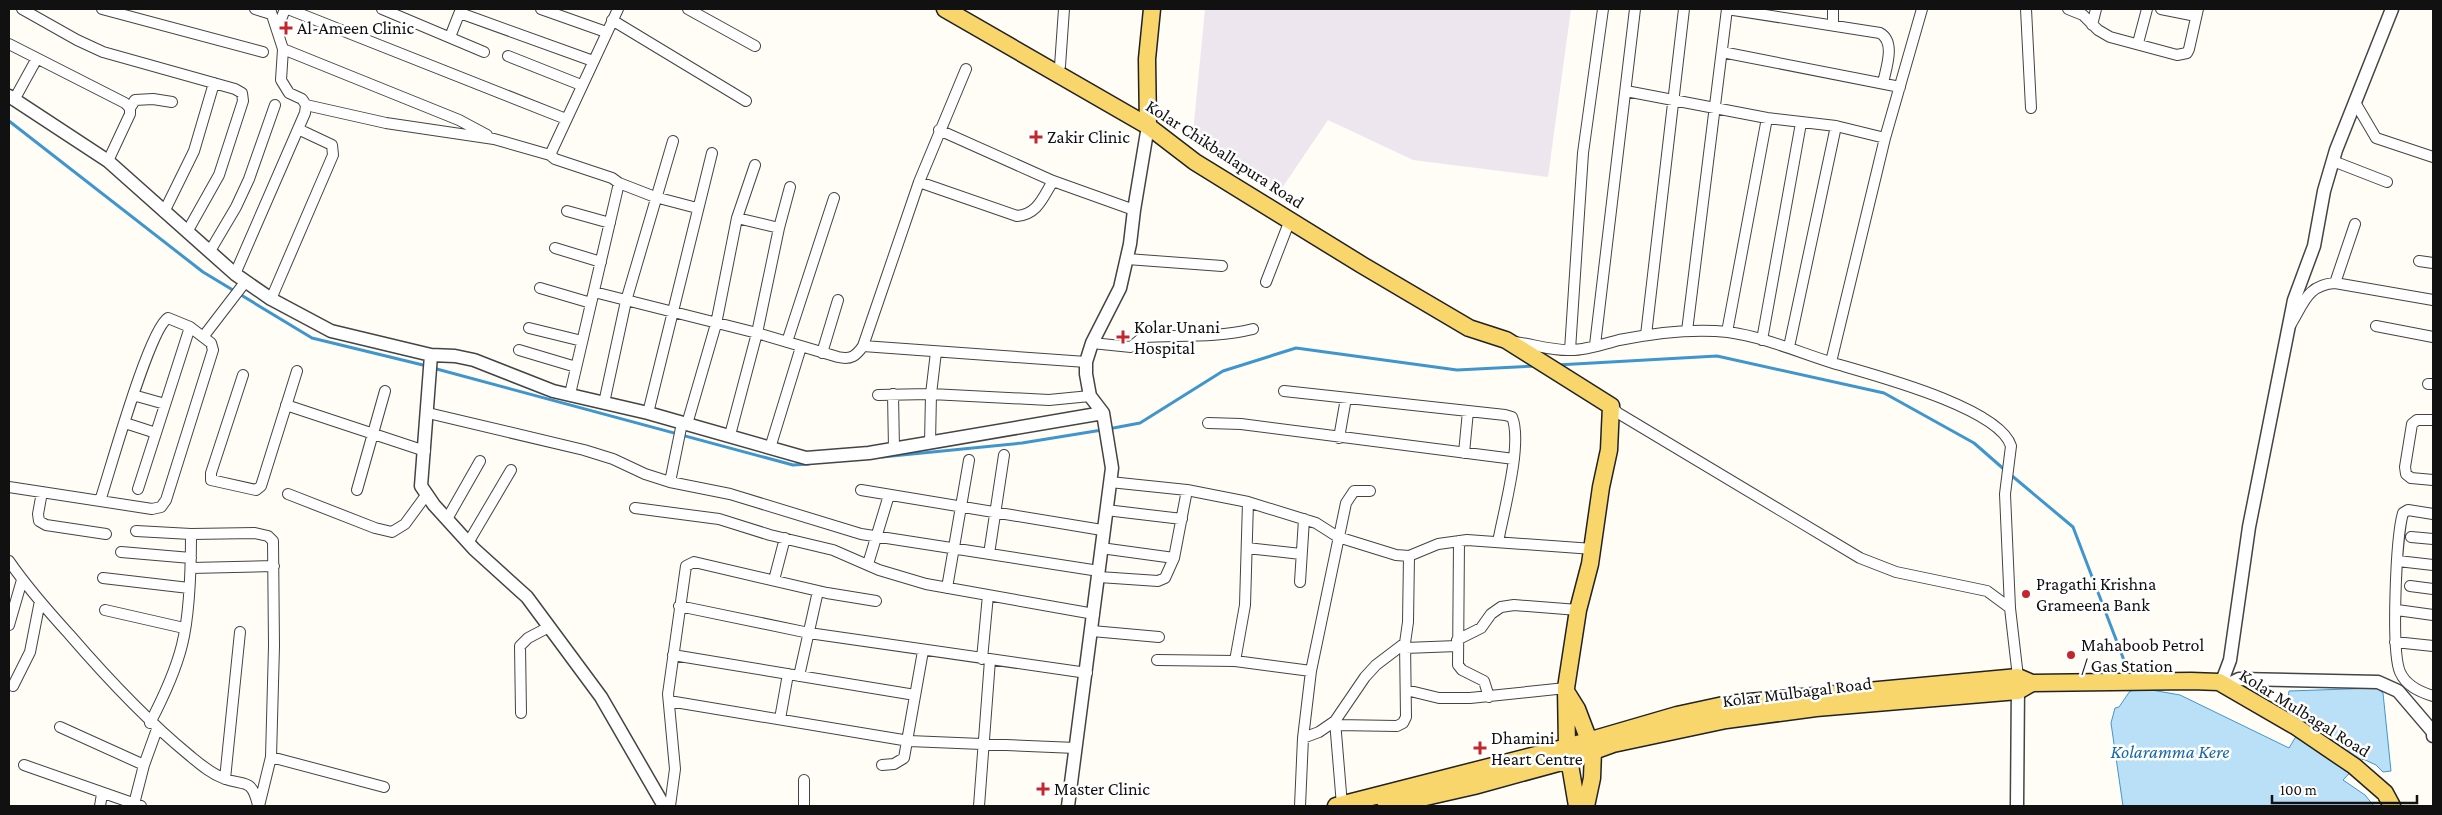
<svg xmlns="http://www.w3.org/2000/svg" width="2442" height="815" viewBox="0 0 2442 815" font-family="'Crimson Pro',serif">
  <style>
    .industrial { fill: #eee6ef }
    .water { fill: #b9e0f7; stroke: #3f96cf }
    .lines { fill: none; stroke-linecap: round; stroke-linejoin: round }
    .stream { stroke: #3f96cf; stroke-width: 3 }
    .minor-casing { stroke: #444; stroke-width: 12 }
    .tertiary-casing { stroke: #444; stroke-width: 15 }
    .primary-casing { stroke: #222; stroke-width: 19 }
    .minor { stroke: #fff; stroke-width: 10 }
    .tertiary { stroke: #fff; stroke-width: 12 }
    .primary { stroke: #f9d66b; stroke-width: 16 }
    .poi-dot { fill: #c4262e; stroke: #fff; stroke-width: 2 }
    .labels { text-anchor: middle; stroke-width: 5; stroke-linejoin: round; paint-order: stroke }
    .poi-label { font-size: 18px; fill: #111; stroke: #fff; text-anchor: start }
    .street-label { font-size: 18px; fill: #111; stroke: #fff }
    .water-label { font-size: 19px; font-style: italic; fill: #1768a6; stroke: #fff }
  </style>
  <rect width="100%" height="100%" fill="#fffdf5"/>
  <path class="industrial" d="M1205,9H1571L1548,177L1413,160L1328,120L1280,191L1193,133Z"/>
  <path class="water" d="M2377,688L2383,693L2391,771L2383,772L2376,765L2363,759L2343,780L2365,795L2374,806H2123L2111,723L2115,708L2119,707L2130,691L2146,689L2180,695L2289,748L2306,720L2288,699L2289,691Z"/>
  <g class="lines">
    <path class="stream" d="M9,121L203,272L312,338L427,366
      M1557,365L1717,356L1884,393L1974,443L2006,471
      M433,368L793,465L809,464
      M1108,429L1140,423L1223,371L1296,348L1457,370L1536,366
      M882,457L1022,443L1102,430
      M2011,475L2073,527L2130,676"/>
    <g class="minor-casing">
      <path id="minor" d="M22,9L77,40L103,52L235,89L242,93L243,101L219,175L187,232
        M102,9L263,52
        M255,9L271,14
        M288,9L566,119
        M382,9L484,52
        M541,9L606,32
        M688,9L755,46
        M1833,9V24
        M2026,9L2031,108
        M2068,9L2083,15L2098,30L2110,37L2177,55L2187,53L2189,49L2198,9
        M2161,9L2196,16
        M460,13L593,61
        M612,20L746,101
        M2092,25L2096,9
        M277,30L285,9
        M450,37L461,9
        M2138,43L2147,9
        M9,44L125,103L130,108V114L108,161
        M283,49L459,120L487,135
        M1722,52L1900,87
        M508,56L581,85
        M1060,66L1064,9
        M1626,91L1767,118L1836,126L1885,138
        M14,100L36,60
        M2356,104L2376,138L2433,157
        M306,105L386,123L494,139L550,155
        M130,108L135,100L153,99L172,102
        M939,130L1053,181L1134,210
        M2333,161L2387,182
        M919,182L1017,216C1038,214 1043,197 1053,181
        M619,183L655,197L697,208
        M567,211L610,223
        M164,212L194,151L214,83
        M737,218L779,228
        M555,248L601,262
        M210,251L236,207L249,179L275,105
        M1127,259L1222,266
        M2419,261L2433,263
        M235,274L305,113L306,105L302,99L289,93L281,80L283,49L270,9
        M1266,282L1290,220
        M2335,283L2355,224
        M540,288L591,303
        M594,292L757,333L838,357C851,360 856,356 863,346L919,182L966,69
        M271,299L333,155L332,145L298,129
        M2291,324C2304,303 2307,285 2335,283L2433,300
        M2376,326L2433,337
        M529,328L582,341
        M1687,331L1727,9L1880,33C1896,42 1886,68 1883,83
        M1727,332L1767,118
        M1646,335L1684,9
        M203,337L246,281
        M1762,340L1801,123
        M787,342L834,198
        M1515,342C1532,344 1553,351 1571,350C1586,350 1604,344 1619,340C1654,333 1692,328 1728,332C1764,337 1798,352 1833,363C1870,374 1999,407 2011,446L2005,494L2010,608L2018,677
        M1092,343L1131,347L1143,337C1181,335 1216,338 1253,329
        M1595,345L1635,9
        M863,346L1086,362
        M1789,347L1836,126
        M519,350L576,367
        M1570,350L1583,153L1603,9
        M822,353L838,300
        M1831,362L1885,138L1922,9
        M243,375L211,473V480L256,490L261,486L297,371
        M2428,384H2433
        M1284,391L1505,415L1512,417C1523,443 1503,514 1498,542
        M570,394L619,183L612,178L555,159L550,155L618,9
        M893,394L894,449
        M133,395L165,404
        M878,395L931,394L1049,400L1090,396
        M604,403L626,301L673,141
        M286,405L425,451
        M1611,406L1618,413L1860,558L1896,572L1987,591L2010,608
        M428,413L584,450L613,459L645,474L670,482L730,494L861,534L1099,571
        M648,413L712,153
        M2433,420H2417L2412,424L2405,467L2406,474L2411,478L2433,480
        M125,423L156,433
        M1208,423L1241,424L1514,459
        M687,424L716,324L737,218L755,165
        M730,435L757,333L779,228L790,187
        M1339,438L1346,398
        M930,443L931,394L936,352
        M770,448L801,347
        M1464,453L1468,411
        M670,482L682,423
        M1110,482L1187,490L1248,502L1316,523L1338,537L1396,555L1409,556L1438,544L1467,540L1593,549
        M9,487L152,509L161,507L166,500L213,350L211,343L190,327L168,318C149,329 110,471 100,501
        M138,489L190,327
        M357,490L385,391
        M861,490L1102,530
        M42,492L38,514L39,521L46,525L106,534
        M288,494L375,528L392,532L405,524L427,494
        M635,508L719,519L770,535L833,550L879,570L926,584L1094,614
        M1106,510L1182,519
        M2433,514L2408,510L2403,513C2396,537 2391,651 2400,672C2406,686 2420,692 2433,696
        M447,519L480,461
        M136,531L191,534L255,533L268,536L273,541L274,646L271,757L259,806
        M2411,537L2433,539
        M1459,541L1458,665L1462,670L1484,681L1489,697
        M468,543L511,470
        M1101,548L1174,558
        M1247,548L1301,554
        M121,552L191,558
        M989,554L1004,455
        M9,561C27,587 48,611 69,634C107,678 145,719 189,755C200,764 210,773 223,778C244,787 251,776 258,805
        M2398,561L2433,565
        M868,564L889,495
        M191,568L274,566
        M1099,577L1158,581L1165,578L1174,558L1187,490
        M103,578L189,588
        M774,580L785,538
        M1300,582L1304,519
        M2410,586L2433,589
        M947,588L969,460
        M679,606L809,633L1087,673
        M105,610L184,628
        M2397,610L2433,615
        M9,625L22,580
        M1092,631L1159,637
        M1457,640L1481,628L1491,614L1501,607L1514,605L1578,610
        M2395,642L2433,646
        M1405,648L1457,646
        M673,655L915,695
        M982,659L988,595
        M1157,660L1235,661L1311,671
        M1235,661L1245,605L1248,502
        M799,676L818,591
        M13,686L30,652L40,601
        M1406,690L1439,698H1470L1566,688
        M669,701L909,741L1076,748
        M521,713L520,646L528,638L549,627
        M780,719L788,674
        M1335,721L1342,805
        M150,723C163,698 175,673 182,645C190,613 191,566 191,534
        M1336,725L1397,726L1403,723L1406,717L1405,643
        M60,727L144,765
        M1303,738L1319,732L1335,721L1365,677L1376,665L1405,643L1408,622L1409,556
        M271,757L384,787
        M24,765L141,806
        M882,765L894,764L904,758L923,651
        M225,779L240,632
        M804,780V806
        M134,804L144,765L157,729
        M100,806L102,794
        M670,806L675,769L668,694L686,566L694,562L827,593L876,601
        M979,806L990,660
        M1300,806L1303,738L1311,671L1346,503L1354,491H1370"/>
    </g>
    <g class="tertiary-casing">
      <path id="tertiary" d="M9,96L108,161L235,274L271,299L331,331L431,355L421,486L434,505L474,549L527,597L601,697L664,806
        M431,355L455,356L474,360L553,391L648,413L806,458L869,453L1103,413
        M2219,682L2224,676L2230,660L2249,527L2294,300L2314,246L2324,191L2336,150L2392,9
        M2225,686L2239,679L2378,682L2398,691L2433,732V736
        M1068,806L1112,468L1103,413L1090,396L1086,374V362L1092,343L1120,288L1130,244L1134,210L1148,126
        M2017,806L2018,684"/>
    </g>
    <g class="primary-casing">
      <path id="primary" d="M945,9L1148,126L1195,162L1362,265L1469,328L1506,340L1611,406L1609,450L1601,487L1590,564L1578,610L1566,688L1567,747L1577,806
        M1148,126L1147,59L1152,9
        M1567,693L1577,709L1593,751L1592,778L1586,806
        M1336,806L1567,747L1677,715L1728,704L2018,677L2032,683L2191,681L2219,682L2295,726L2354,766L2385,793L2392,806
        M1386,806L1474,786L1569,760L1613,744L1726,720L1816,708L2018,691L2032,683"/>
    </g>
    <use href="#minor" class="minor"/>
    <use href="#tertiary" class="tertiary"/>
    <use href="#primary" class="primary"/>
  </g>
  <g class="poi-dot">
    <path d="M283.5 20.5h5v5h5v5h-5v5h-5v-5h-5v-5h5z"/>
    <path d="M1033.5 129.5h5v5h5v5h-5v5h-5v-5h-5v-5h5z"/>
    <path d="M1120.5 329.5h5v5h5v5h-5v5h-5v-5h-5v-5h5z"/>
    <circle cx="2026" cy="594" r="5"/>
    <circle cx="2071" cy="655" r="5"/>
    <path d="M1477.5 740.5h5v5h5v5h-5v5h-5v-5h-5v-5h5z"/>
    <path d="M1040.5 781.5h5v5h5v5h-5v5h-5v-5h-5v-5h5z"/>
  </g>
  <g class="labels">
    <g class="poi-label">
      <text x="297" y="34">Al-Ameen Clinic</text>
      <text x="1047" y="143">Zakir Clinic</text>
      <text x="1134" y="333">Kolar Unani<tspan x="1134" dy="21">Hospital</tspan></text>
      <text x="2036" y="590">Pragathi Krishna<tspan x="2036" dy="21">Grameena Bank</tspan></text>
      <text x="2081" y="651">Mahaboob Petrol<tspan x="2081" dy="21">/ Gas Station</tspan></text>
      <text x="1491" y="744">Dhamini<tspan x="1491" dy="21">Heart Centre</tspan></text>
      <text x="1054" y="795">Master Clinic</text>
    </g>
    <g class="street-label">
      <text transform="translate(1225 154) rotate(33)" y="6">Kolar Chikballapura Road</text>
      <text transform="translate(1797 692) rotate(-7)" y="6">Kolar Mulbagal Road</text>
      <text transform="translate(2305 713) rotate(32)" y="6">Kolar Mulbagal Road</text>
    </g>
    <g class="water-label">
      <text x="2170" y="758">Kolaramma Kere</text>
    </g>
  </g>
  <rect width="2442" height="815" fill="none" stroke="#111111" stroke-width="20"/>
  <path d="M2272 795v8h145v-8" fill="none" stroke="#111111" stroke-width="2.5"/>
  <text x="2280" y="795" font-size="15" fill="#111111" stroke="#ffffff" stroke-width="4" paint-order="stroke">100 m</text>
</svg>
